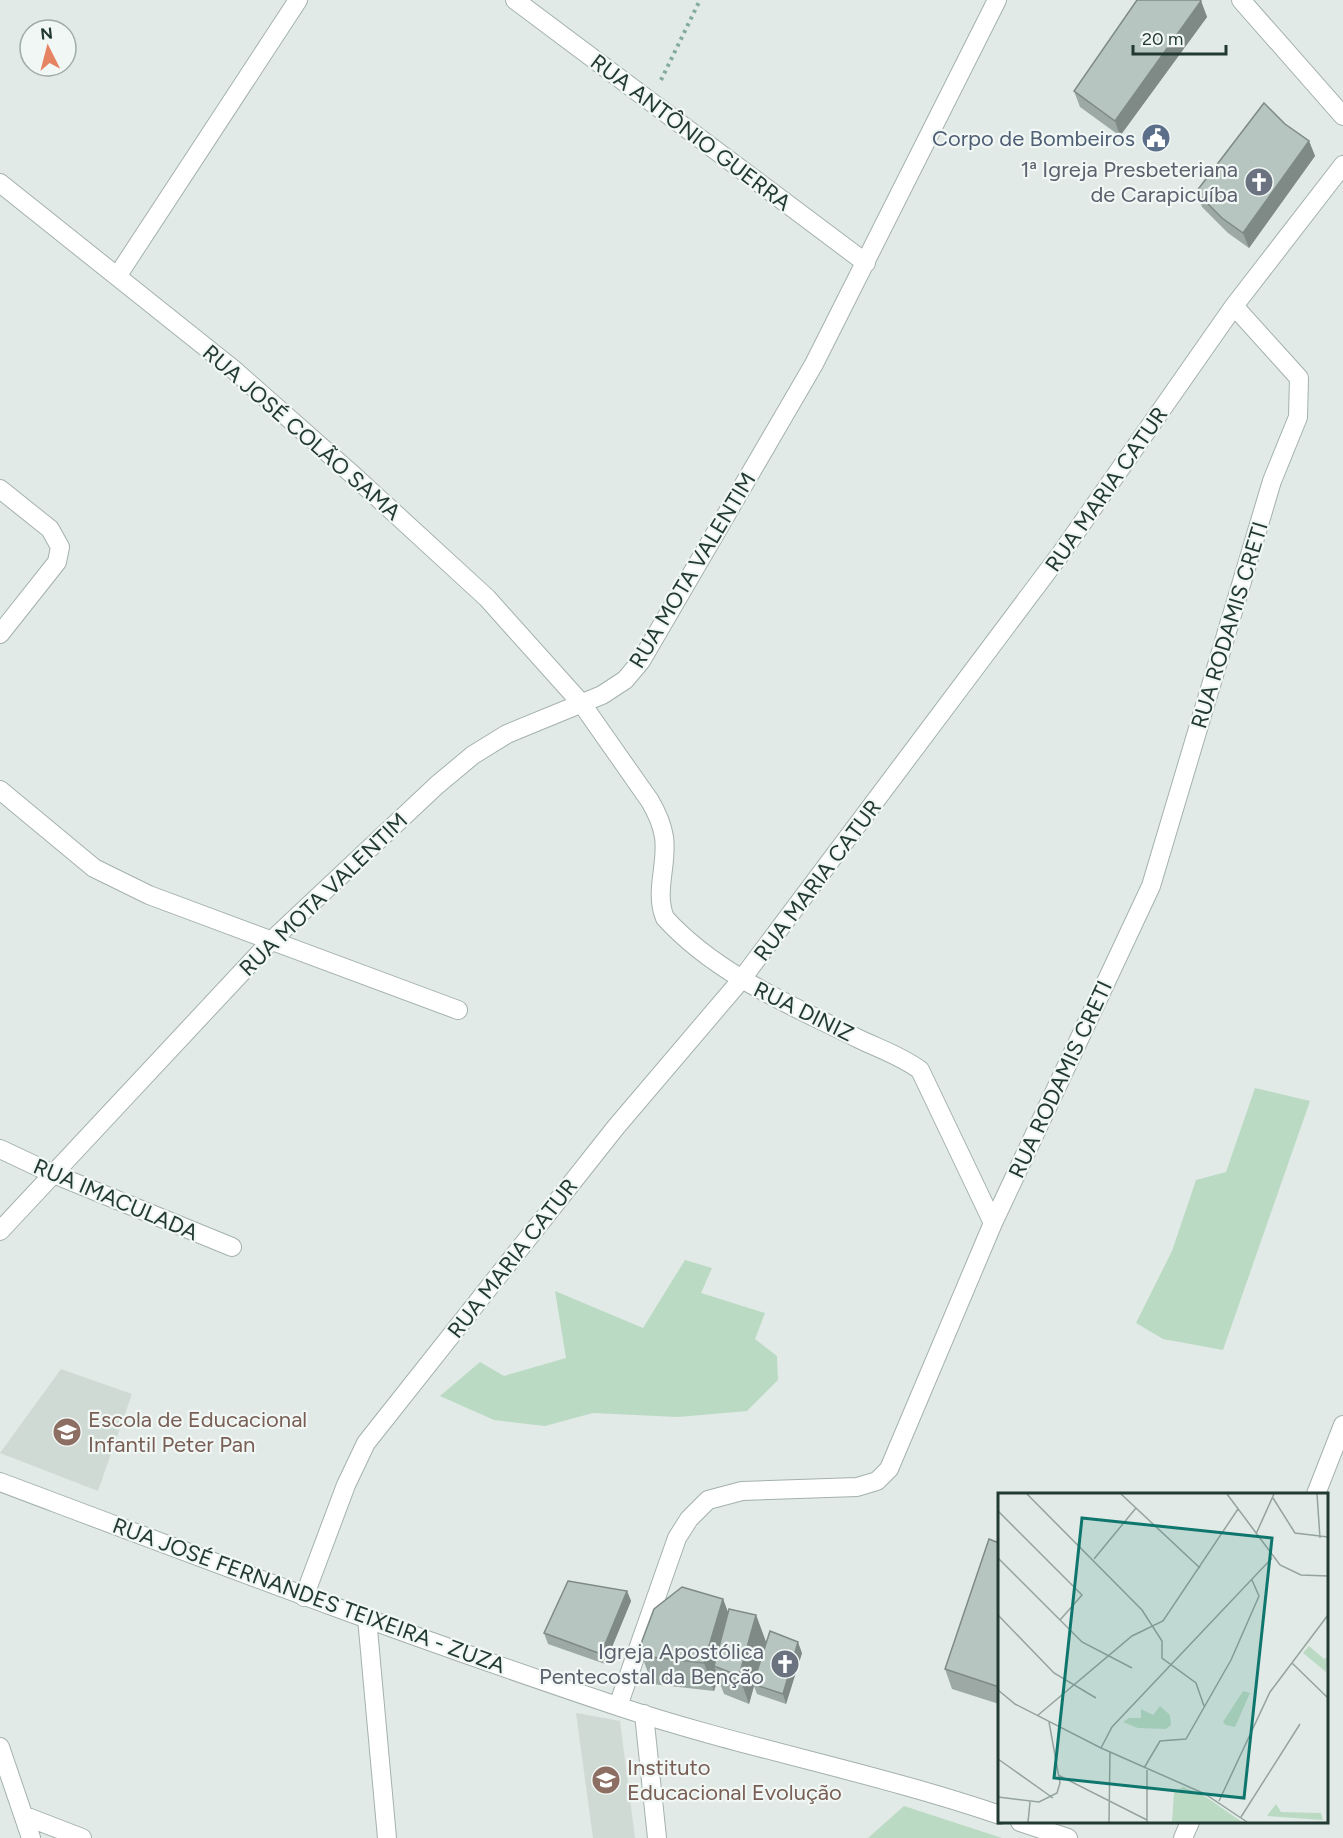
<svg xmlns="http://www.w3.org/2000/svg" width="1343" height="1838" viewBox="0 0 1343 1838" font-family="Figtree,sans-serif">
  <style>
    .built { fill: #cfdad5 }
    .green { fill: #bbdac4 }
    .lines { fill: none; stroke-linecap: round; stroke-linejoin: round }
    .minor-casing { stroke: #a4b1ad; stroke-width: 20 }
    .path { stroke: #84ab9f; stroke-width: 4; stroke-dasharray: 3 4.5; stroke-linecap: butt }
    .minor { stroke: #fff; stroke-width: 18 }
    .wall { fill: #9da9a4 }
    .shaded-wall { fill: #7f8a86 }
    .building { fill: #b6c5bf; stroke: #7f8a86; stroke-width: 1.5 }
    .labels { text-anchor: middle; stroke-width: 4.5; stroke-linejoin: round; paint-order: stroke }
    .street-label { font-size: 22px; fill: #233933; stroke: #f1f7f4 }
    .service-label { font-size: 22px; fill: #4e5e75; stroke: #f1f7f4; text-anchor: end }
    .worship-label { font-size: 22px; fill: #5b616d; stroke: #f1f7f4; text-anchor: end }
    .education-label { font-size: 22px; fill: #785e54; stroke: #f1f7f4; text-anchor: start }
    .inset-road { fill: none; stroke: #95a39e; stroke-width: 1.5 }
    .view { fill: #0f766e; fill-opacity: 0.15; stroke: #0f766e; stroke-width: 3 }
    .inset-edge { fill: none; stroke: #233933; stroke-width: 3 }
  </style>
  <rect width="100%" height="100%" fill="#e1eae6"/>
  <path class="built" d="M61,1369L132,1394L98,1491L0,1453Z
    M576,1713L620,1721L635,1838H593Z"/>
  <path class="green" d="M1255,1088L1310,1101L1223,1350L1163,1339L1136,1323L1172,1251L1196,1180L1226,1172Z
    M685,1260L712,1268L701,1293L765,1313L755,1339L777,1356L778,1380L747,1411L678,1417L593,1413L545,1426L494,1420L440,1396L480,1362L504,1376L566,1358L555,1291L643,1328Z
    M904,1806L1002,1838H868Z"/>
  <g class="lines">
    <g class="minor-casing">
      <path id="minor" d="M515,0L866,263
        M1241,0L1343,116
        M0,183L233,369L353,475L487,598L582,704L650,801C657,813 662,824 664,837C668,864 654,892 665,918C717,975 791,1005 859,1039C880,1049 901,1056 920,1070L993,1223
        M118,275L298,0
        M0,489L50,529L60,547L57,562L0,634
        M0,790L94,868L149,895L458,1010
        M0,1149L51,1173L232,1247
        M0,1231L270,942L437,785L473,755L507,734L602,695L625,680L641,661L814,364L997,0
        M0,1482C205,1559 410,1637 617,1706C743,1748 874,1772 1000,1815
        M1316,1494L1343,1425
        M304,1597L346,1485L366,1443L616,1127L741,980L1062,552L1234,306L1343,165
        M367,1618L387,1838
        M618,1706L677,1538L689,1519L708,1500L742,1491L857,1487L877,1481L889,1469L993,1223L1151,886L1272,481L1298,417L1299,378L1234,306
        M644,1714L657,1838
        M0,1747L31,1838
        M25,1816L82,1838
        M1020,1822L1068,1838
        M1183,1838L1190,1822"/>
    </g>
    <path class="path" d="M661,80L700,0"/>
    <use href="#minor" class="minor"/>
  </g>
  <path class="wall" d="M1201,1L1207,17L1120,136L1080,107L1074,91Z
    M1285,124L1309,141L1315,156L1249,248L1228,233L1202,207L1196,192Z
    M999,1543V1704L952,1689L945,1669Z
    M627,1591L631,1601L605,1664L548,1644L544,1633Z
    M723,1599L728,1612L756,1615L766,1642L762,1656L802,1653L786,1704L757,1694L754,1686L749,1704L724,1694L718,1678L714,1691L652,1684L642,1656Z"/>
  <path class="shaded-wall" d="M1201,1L1207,17L1120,136L1115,121Z
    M1309,141L1315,156L1249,248L1243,233Z
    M627,1591L631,1601L605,1664L601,1654Z
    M723,1599L733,1626L714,1666L718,1678L714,1691L704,1663Z
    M756,1615L766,1642L755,1684H753L754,1686L749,1704L739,1676Z
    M798,1642L802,1653L786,1704L783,1694Z"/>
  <path class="building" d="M1137,0H1200L1201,1L1115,121L1074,91Z
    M1264,103L1285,124L1309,141L1243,233L1222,218L1196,192Z
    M989,1539L999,1543V1687L945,1669Z
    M568,1581L627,1591L601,1654L544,1633Z
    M682,1587L723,1599L704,1663L642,1656V1641L654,1609Z
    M729,1609L756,1615L739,1676L714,1666Z
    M770,1631L798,1642L783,1694L753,1684Z"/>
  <defs>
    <g id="civic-disc" transform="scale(1.5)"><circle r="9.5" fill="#5c6f8a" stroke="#f1f7f4"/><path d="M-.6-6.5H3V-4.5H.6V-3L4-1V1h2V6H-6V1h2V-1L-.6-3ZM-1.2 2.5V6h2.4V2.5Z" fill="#fff"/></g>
    <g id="church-disc" transform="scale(1.5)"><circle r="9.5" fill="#6b7280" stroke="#f1f7f4"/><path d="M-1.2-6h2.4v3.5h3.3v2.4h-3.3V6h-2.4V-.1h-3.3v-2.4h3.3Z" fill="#fff"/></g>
    <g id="school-disc" transform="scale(1.5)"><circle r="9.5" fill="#8d6e63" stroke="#f1f7f4"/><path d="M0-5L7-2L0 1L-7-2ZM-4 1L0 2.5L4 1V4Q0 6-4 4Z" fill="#fff"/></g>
  </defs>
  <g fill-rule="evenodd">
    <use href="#civic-disc" x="1156" y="138"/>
    <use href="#church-disc" x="1259" y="182"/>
    <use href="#school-disc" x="67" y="1432"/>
    <use href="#church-disc" x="785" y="1664"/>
    <use href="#school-disc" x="606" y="1780"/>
  </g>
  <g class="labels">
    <g class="street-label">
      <text transform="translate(691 132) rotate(37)" y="8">RUA ANTÔNIO GUERRA</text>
      <text transform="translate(302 432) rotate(41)" y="8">RUA JOSÉ COLÃO SAMA</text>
      <text transform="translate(1106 489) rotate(-55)" y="8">RUA MARIA CATUR</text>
      <text transform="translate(692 570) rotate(-59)" y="8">RUA MOTA VALENTIM</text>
      <text transform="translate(1229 625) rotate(-73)" y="8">RUA RODAMIS CRETI</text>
      <text transform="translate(817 880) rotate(-53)" y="8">RUA MARIA CATUR</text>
      <text transform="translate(323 894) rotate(-44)" y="8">RUA MOTA VALENTIM</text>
      <text transform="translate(804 1011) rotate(26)" y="8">RUA DINIZ</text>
      <text transform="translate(1060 1079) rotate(-65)" y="8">RUA RODAMIS CRETI</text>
      <text transform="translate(116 1199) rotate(23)" y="8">RUA IMACULADA</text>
      <text transform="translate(512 1258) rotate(-52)" y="8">RUA MARIA CATUR</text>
      <text transform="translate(309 1595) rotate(20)" y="8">RUA JOSÉ FERNANDES TEIXEIRA - ZUZA</text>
    </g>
    <g class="service-label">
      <text x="1135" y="146">Corpo de Bombeiros</text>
    </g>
    <g class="worship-label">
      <text x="1238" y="177">1ª Igreja Presbeteriana<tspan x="1238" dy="25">de Carapicuíba</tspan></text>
      <text x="764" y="1659">Igreja Apostólica<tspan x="764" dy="25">Pentecostal da Benção</tspan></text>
    </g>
    <g class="education-label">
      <text x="88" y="1427">Escola de Educacional<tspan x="88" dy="25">Infantil Peter Pan</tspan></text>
      <text x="627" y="1775">Instituto<tspan x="627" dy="25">Educacional Evolução</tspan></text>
    </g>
  </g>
  <g transform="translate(998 1493)">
    <rect width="330" height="330" fill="#e1eae6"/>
    <path d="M311,153L326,166L330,164L328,179L305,160ZM245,198L252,200L237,234L228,232L225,229ZM162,213L172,222L173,232L168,236L140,235L125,229L131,225H143V216L155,222ZM185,294L208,304L244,329H174L176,300ZM278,311L283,319L323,320L325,327L269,323Z" fill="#bbdac4"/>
    <path class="inset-road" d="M29,1L144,117L164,148V165L198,190L206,213M123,1L202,75M229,1L282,72L303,82L330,83M319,1L322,45M275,5L297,40L330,44M0,18L84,102L62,127M258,41L276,1M0,65L84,149L134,175M96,66L138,15M0,122L56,180L98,205M294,170L330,205M0,197L17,211L103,255L207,301L249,329M39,223L134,143L165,128L240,16M103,255L114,234L274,65M0,266L55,305M146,275L162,248L188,246L233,167L261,103L254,87M149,277V329M60,282L149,327M0,304L41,309L59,300L62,290L51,229M221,308L272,199L330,122M243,324L302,231M30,329L32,309M111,329L112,259"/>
    <path class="view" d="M84,25L274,45L246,305L56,285Z"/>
    <rect width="330" height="330" class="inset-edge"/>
  </g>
  <g transform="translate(48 48) rotate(354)"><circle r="28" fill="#f1f7f4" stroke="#9faba7" stroke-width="1.5"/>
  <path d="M0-4.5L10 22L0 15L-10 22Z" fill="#e68363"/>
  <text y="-9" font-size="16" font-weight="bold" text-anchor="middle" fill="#233933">N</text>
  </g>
  <path d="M1133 45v9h93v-9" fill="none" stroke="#233933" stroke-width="3"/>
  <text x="1142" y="45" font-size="18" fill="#233933" stroke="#f1f7f4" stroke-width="4.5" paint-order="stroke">20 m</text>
</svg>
